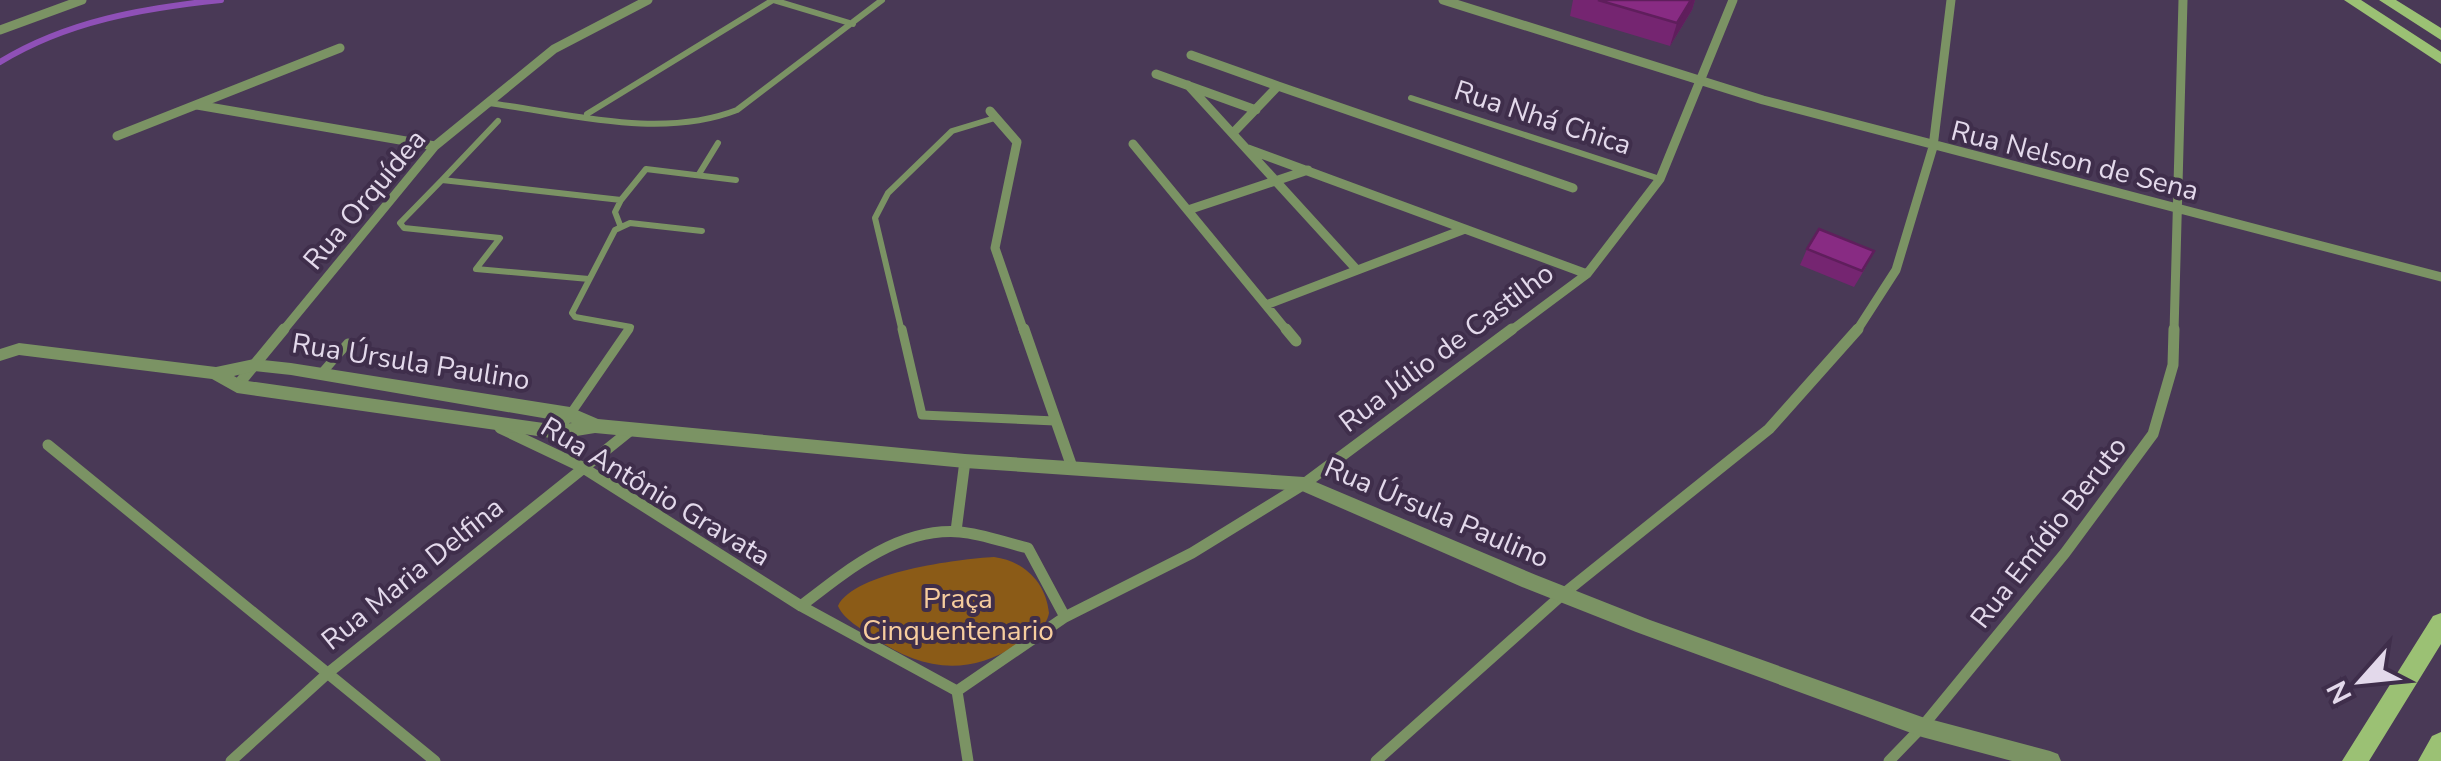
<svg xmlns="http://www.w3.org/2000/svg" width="2441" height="761" viewBox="0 0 2441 761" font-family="'Nunito Sans',sans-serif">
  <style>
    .green { fill: #8b5b17 }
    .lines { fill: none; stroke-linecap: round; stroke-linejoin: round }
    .stream { stroke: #8f50b7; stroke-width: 6 }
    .service-far1 { stroke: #7b9364; stroke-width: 6 }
    .service { stroke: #7b9364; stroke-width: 9 }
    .minor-far1 { stroke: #7b9364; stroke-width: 9 }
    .minor { stroke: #7b9364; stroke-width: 11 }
    .tertiary { fill: #7b9364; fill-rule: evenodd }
    .secondary { fill: #9bc174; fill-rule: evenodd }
    .wall { fill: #752571 }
    .shaded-wall { fill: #5f1e5c }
    .building { fill: #882b83; stroke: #5f1e5c; stroke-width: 2.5 }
    .labels { text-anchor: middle; stroke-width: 8; stroke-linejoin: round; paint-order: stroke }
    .street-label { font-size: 28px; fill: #e3d9eb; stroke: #3f2e4b }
    .park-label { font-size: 28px; fill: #f7cd9e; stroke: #3f2e4b }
  </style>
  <rect width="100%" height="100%" fill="#493956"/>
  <path class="green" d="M994,557C1024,561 1046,582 1049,613C1046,629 1030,637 1017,645C966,677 921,670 873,637C861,628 844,620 838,606C854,572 959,559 994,557Z"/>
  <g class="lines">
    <path class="stream" d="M0,62C67,21 144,8 221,0"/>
    <path class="service-far1" d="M1411,98L1660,179
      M488,103C567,113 660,140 737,110L882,0
      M587,114L773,0L853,24
      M699,174L718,143
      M442,180L498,121
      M620,225L615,212L621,200
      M589,279L476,269L500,238L404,228L400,223L442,180L621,200L646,169L736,180
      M628,332L631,327L575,317L572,313L615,230L630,223L702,231
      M902,332L875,218L888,193L952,131L995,118"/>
    <path class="service" d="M902,329L922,415L1055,421
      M321,374L348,343
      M558,432L629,329"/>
    <path class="minor-far1" d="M1443,0L1763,100L2441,277
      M0,30L82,0
      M1191,55L1278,86L1233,133
      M1156,74L1256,110
      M1188,85L1357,270
      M1278,86L1573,188
      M197,105L435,146
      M990,111L1017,142L995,248L1024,332
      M117,136L340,48
      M1133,144L1288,332
      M1248,149L1587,274
      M1188,210L1308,170
      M1266,305L1465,229
      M282,332L435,146L554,49L648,0
      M1509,332L1587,274L1660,179L1733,0
      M1856,332L1896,270L1933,147L1951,0
      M2174,332L2183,0"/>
    <path class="minor" d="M1024,329L1072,467
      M1286,329L1296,341
      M237,386L284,329
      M500,428L582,467L801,606L957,691
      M48,445L435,761
      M956,531L965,461
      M801,606C846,571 899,527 960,532C983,534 1006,543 1028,548L1065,617
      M957,691L1065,617L1192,553L1304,484L1512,329
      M957,691L968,761
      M231,761L328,673L631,430
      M1376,761L1562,595L1769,429L1858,329
      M1889,761L1922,727L2065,553L2153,434L2173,365L2174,329"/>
    <path class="tertiary" d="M19,343L216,367L254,359L291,363L570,407L598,419L965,454L1304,477L1536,575L1650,620L1922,717L2050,751L2058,754L2061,761H2012L1922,737L1636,632L1522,587L1302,491L965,468L595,433L558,439L237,393L212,379L19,355L0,361V349ZM254,371L291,375L572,423L558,425L241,380L234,376Z"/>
    <path class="secondary" d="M2344,0H2361L2441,52V64Z
      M2379,0H2396L2441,28V40Z
      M2441,613V644L2369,761H2342L2433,616Z
      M2441,732V761H2418L2432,736Z"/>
  </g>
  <path class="wall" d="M1573,0H1695L1692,10L1670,46L1570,16Z
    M1807,249L1866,267L1854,287L1800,265Z"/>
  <path class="shaded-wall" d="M1691,0H1695L1692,10L1670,46L1677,23Z"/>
  <path class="building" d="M1598,0H1691L1677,23Z
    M1819,229L1874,251L1862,271L1807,249Z"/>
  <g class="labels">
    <g class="street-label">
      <text transform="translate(1543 117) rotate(18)" y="10">Rua Nhá Chica</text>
      <text transform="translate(2075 160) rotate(14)" y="10">Rua Nelson de Sena</text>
      <text transform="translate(364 199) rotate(-50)" y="10">Rua Orquídea</text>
      <text transform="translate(1446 347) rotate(-37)" y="10">Rua Júlio de Castilho</text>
      <text transform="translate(411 361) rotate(9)" y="10">Rua Úrsula Paulino</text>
      <text transform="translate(656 491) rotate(31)" y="10">Rua Antônio Gravata</text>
      <text transform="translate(1437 512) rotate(23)" y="10">Rua Úrsula Paulino</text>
      <text transform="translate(2048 532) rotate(-52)" y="10">Rua Emídio Beruto</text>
      <text transform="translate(412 573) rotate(-39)" y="10">Rua Maria Delfina</text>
    </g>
    <g class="park-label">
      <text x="958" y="608">Praça<tspan x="958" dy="32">Cinquentenario</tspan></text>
    </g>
  </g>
  <g transform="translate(2361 681) rotate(243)" stroke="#3f2e4b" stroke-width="8" paint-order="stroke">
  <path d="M0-8L18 38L0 25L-18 38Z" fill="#e3d9eb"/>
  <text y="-15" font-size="28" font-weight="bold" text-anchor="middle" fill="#e3d9eb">N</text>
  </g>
</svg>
